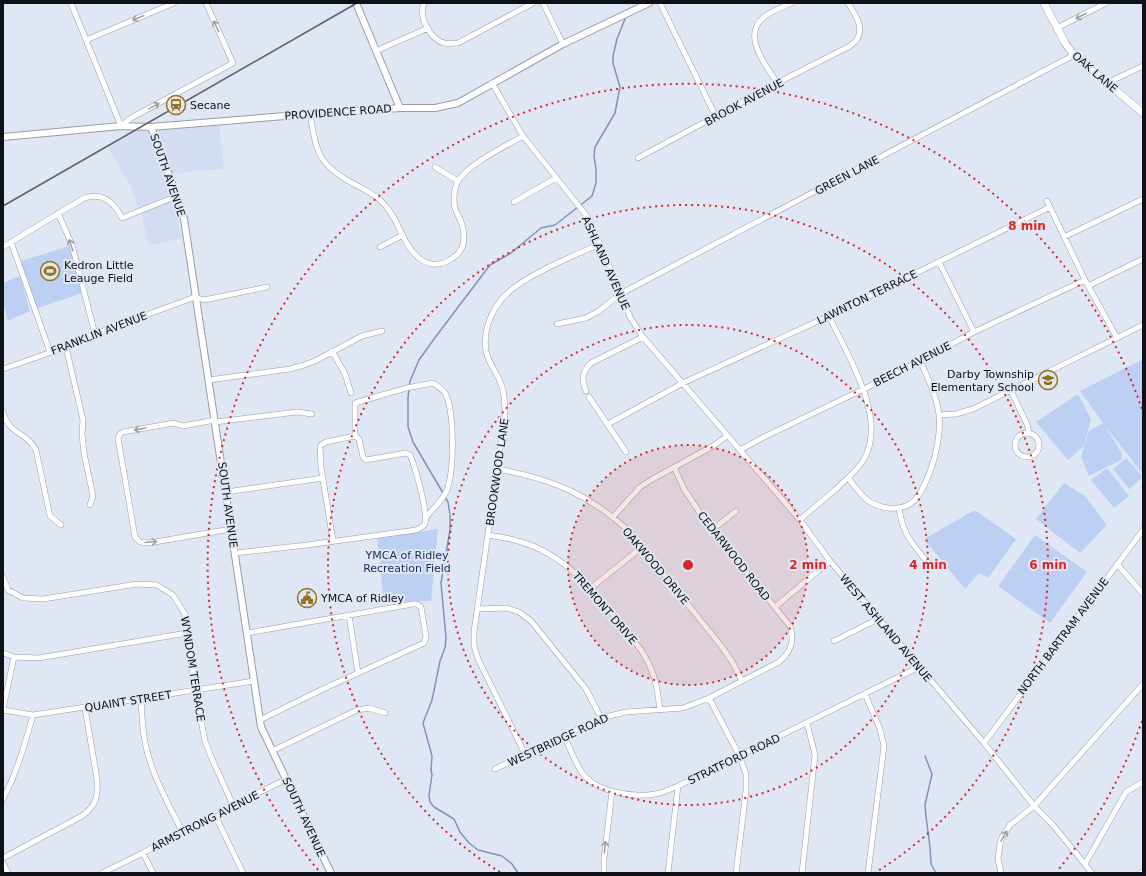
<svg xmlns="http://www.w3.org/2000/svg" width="1146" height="876" viewBox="0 0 1146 876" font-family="'DejaVu Sans',sans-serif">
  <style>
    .built { fill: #d2ddf1 }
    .green { fill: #bdd0f4 }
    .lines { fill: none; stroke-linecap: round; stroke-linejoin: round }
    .stream { stroke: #8193b5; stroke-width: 1.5 }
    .minor-casing { stroke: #969da9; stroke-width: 6 }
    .tertiary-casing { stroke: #969da9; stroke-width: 8 }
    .secondary-casing { stroke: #969da9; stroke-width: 8 }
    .minor { stroke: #fff; stroke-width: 5 }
    .tertiary { stroke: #fff; stroke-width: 6 }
    .secondary { stroke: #fff; stroke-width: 7 }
    .rail { stroke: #5b5f67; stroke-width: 1.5 }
    .oneway { stroke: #9fa0a1 }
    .ring { fill: none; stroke: #d62828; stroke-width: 2; stroke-dasharray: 2 4 }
    .labels { text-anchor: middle; stroke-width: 4; stroke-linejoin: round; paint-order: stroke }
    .street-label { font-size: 11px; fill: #0e1115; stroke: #dfe7f4 }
    .poi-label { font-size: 11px; fill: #0e1115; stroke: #dfe7f4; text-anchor: start }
    .park-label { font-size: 11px; fill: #142956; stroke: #dfe7f4 }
    .centre { fill: #d62828; stroke: #dfe7f4; stroke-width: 2 }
    .ring-label { font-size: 12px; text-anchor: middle; font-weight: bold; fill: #d62828; stroke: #dfe7f4; stroke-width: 4; stroke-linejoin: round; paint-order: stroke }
  </style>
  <rect width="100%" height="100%" fill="#dfe7f4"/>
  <path class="built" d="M219,125L224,169L163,174L174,204L182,238L149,246L142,217L129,183L108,148L136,131Z"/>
  <path class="green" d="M72,245L85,292L35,309L18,262Z
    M20,276L30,311L8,321L3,302V283Z
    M1143,359V474L1106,427L1122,454L1121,460L1089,476L1081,457L1089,431L1103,423L1080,391Z
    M1078,394L1091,419L1084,446L1068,460L1036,422Z
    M1126,458L1143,477L1129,489L1113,469Z
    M1107,468L1129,496L1114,508L1091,480Z
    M1064,483L1085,496L1107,525L1080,553L1036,519Z
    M975,510L1016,539L988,578L979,573L965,589L924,539Z
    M438,529L431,601L384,602L377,538Z
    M1035,535L1087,572L1050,623L998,586Z"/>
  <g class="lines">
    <path class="stream" d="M443,493L413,442L408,427V398L410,381L419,360L434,339L490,265L511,253L541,228L555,225L592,196L596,183V169L594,156L595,147L615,113L620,87L613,63V56L617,39L625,19
      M445,497L448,502L450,515V530L441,583L446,638L445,648L440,661L432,700L423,723L432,756L431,770L432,775L429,795L430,802L434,807L454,819L460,832L469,843L478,850L502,856L512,864L518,873
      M925,756L932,774L925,805L926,817L930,847L931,864L936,873"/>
    <g class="minor-casing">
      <path id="minor" d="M71,3L121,126L131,118L233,63L206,3
        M424,3C418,17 430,39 444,43C448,44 454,43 458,43L533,3
        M543,3L563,44
        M660,3L716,117
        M1057,28L1106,3
        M86,40L174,3
        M376,51L428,28
        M492,83L523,136L586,215L600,244L630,317L643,337L800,520L830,561L984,743L1034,806L1053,825L1092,873
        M777,83C766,65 741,36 764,17C771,11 783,7 792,3
        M1107,83L1143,66
        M310,114C317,153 317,164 354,184C363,189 375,194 382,202C398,217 401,240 414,253C418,258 425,263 432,264C441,265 447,263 454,257C467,248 465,232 460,219C458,215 456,212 455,208C453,200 454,188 458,181C468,164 506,146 523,136
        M638,158L777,83L850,46C852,44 856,42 857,39C865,27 854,13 848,3
        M435,167L458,181
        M1047,201L1085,280L1117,338
        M514,202L556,178
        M58,213L72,245L95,334
        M1064,237L1143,199
        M11,242L50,352
        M3,247L84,198C103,192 114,202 122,218L177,196
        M380,247L403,235
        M939,262L974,332
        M1088,286L1143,259
        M557,324L586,318L599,311L620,294L1074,55
        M66,347L83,420L82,434L84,453L93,496L90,505
        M332,351L345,374L351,393
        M3,369L66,347L95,334L195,297L204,300L267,287
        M209,380L290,369L304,365L315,361L362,336L382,331
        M586,391C581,380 582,372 591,363L643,337
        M1011,391L1027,424L1029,433
        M589,397L626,452
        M3,412C10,436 26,431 36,450L50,516L61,525
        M939,415L956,414L973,409L1143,325
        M215,420L183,426L174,423L123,432L120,434L118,438L135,537L140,542L149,543L231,529
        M215,422L297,412L312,414
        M608,424L683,383L829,316L1050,207
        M1015 445a12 12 0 1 1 24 0a12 12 0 1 1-24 0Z
        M355,436V403L406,388L433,383C437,386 443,389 445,393C455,411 454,471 447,490C443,500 433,509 426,517
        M740,450L764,437L895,374L974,332L1085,280
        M498,469C552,479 589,494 630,532L722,647L733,663L742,681
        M848,478C854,485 859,493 866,499C872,504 881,507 888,508C915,511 921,493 930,472C936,456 941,432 939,415C937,396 927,377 920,360
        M226,492L323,478
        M899,509C903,532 909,540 924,558
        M613,517L640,487L651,480L713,446L727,436
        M800,520C811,510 823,500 835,490C844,481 856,472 863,461C889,419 847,355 829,316
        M712,530L736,511
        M488,535C498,537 509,538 518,541C574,556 607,608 641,650C655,672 657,685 660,710
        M333,541L321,467L320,446L326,442L355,436
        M235,553L307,545L416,530C420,528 424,527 425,523C428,512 415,466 410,455L406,453L366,460L363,457L359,439L355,436
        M1117,564L1143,594
        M3,577L8,590L23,598L43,599L137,584L157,585L173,595L185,614L195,690L205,741L212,759L233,805
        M591,588L642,547
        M775,607L830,561
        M477,609L507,608L519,612L531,621L586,689L601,718
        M349,615L358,673
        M247,633L413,604H417L421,607L426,636L424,643L323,689L260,720
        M834,641L878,619
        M3,653L14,657L39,658L187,633
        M865,694L880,729L884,746L868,873
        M709,698L739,755L746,774V791L736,873
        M141,699C142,713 142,728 145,742C151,774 168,803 182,831
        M3,709L14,657
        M3,710L33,715L254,681
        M564,736C570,748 575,763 583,774C597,792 634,798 655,794C663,793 670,789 678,786L919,667
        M984,743L1143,530
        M272,751L357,710L369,708L385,713
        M525,754L478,659L474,646V632L505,414C505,404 505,394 501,384C497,372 489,365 486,351C482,327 495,301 515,287C538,270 573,256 600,244
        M495,769L601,718L626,712L683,708L709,698L779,662C791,652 795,641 790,626L706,522L684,489L674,467
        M3,799C17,772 25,744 33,715
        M216,817L243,873
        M143,853L153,873
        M3,858L82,816C97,805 98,796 97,779L85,708
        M3,863L8,873
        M1085,864L1126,792L1143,782
        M102,873L143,853L182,831L216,817L233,805L287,779
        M604,873V859L612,791
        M668,873L678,786
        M802,873L815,755L807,723
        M1001,873L998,859L1000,844L1002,837L1010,825L1034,806L1143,684
        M1140,873L1143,872"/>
    </g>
    <g class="tertiary-casing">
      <path id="tertiary" d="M356,3L400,108
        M151,127L177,196L184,219L261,727L331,873
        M3,137L121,126L151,127L310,114L400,108H435L458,103L563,44L649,3"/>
    </g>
    <g class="secondary-casing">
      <path id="secondary" d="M1044,3L1065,43L1074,55L1143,113"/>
    </g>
    <use href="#minor" class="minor"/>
    <use href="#tertiary" class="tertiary"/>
    <use href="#secondary" class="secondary"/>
    <path class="rail" d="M3,206L357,3"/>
  </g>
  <defs><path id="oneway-shaft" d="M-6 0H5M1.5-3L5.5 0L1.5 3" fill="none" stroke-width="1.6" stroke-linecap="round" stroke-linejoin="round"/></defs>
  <g class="oneway">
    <use href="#oneway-shaft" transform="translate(1081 16) rotate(153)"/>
    <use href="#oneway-shaft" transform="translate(138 18) rotate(157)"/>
    <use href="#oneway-shaft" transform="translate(216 26) rotate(-114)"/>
    <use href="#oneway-shaft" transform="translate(154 106) rotate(-29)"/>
    <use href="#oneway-shaft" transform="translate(71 245) rotate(-108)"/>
    <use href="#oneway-shaft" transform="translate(140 429) rotate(170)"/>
    <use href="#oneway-shaft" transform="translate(151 542) rotate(-5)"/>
    <use href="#oneway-shaft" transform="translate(1004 836) rotate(-60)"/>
    <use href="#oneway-shaft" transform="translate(605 847) rotate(-83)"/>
  </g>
  <circle cx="688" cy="565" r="120" fill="#d62828" fill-opacity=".12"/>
  <g class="ring">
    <circle cx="688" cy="565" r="120"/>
    <circle cx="688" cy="565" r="240"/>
    <path d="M500 872A360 360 0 1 1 876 872"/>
    <path d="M1142 721A480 480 0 0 1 1058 870M318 870A480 480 0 1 1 1142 409"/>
  </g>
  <defs>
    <g id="station-ring" transform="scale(1)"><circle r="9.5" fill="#dfe7f4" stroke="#96731c" stroke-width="1.5"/><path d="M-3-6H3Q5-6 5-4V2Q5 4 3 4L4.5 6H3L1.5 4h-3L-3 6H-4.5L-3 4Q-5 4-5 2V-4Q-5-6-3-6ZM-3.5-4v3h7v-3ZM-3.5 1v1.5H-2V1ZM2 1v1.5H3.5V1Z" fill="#96731c"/></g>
    <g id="stadium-ring" transform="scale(1)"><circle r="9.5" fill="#dfe7f4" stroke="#96731c" stroke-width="1.5"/><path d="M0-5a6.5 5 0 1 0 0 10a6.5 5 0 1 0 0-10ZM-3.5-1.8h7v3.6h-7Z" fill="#96731c"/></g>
    <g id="school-ring" transform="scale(1)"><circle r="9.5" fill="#dfe7f4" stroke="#96731c" stroke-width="1.5"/><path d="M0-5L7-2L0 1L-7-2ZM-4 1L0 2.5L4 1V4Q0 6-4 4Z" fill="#96731c"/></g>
    <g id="civic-ring" transform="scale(1)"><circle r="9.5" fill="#dfe7f4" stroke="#96731c" stroke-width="1.5"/><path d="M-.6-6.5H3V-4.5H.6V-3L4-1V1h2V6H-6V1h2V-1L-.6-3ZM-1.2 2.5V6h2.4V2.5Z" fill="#96731c"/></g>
  </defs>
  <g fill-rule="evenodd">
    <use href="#station-ring" x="176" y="105"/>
    <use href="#stadium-ring" x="50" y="271"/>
    <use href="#school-ring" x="1048" y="380"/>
    <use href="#civic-ring" x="307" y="598"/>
  </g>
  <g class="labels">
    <g class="street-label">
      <text transform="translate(1095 72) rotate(41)" y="4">OAK LANE</text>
      <text transform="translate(744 102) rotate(-28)" y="4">BROOK AVENUE</text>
      <text transform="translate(338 112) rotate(-4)" y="4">PROVIDENCE ROAD</text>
      <text transform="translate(168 175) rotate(71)" y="4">SOUTH AVENUE</text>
      <text transform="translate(847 175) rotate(-28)" y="4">GREEN LANE</text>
      <text transform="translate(606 263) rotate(66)" y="4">ASHLAND AVENUE</text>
      <text transform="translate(867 297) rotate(-26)" y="4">LAWNTON TERRACE</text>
      <text transform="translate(99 333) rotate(-21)" y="4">FRANKLIN AVENUE</text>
      <text transform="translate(912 364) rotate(-27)" y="4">BEECH AVENUE</text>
      <text transform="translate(497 472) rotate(-82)" y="4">BROOKWOOD LANE</text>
      <text transform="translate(228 505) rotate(82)" y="4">SOUTH AVENUE</text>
      <text transform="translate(734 556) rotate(52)" y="4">CEDARWOOD ROAD</text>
      <text transform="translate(656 566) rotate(50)" y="4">OAKWOOD DRIVE</text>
      <text transform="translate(605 608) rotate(49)" y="4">TREMONT DRIVE</text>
      <text transform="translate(886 628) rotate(50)" y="4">WEST ASHLAND AVENUE</text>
      <text transform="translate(1063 636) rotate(-53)" y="4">NORTH BARTRAM AVENUE</text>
      <text transform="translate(193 669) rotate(81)" y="4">WYNDOM TERRACE</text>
      <text transform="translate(128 701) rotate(-9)" y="4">QUAINT STREET</text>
      <text transform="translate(558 740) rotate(-25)" y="4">WESTBRIDGE ROAD</text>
      <text transform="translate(734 759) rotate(-26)" y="4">STRATFORD ROAD</text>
      <text transform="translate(304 817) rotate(65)" y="4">SOUTH AVENUE</text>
      <text transform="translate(205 821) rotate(-27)" y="4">ARMSTRONG AVENUE</text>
    </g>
    <g class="poi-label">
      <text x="190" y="109">Secane</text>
      <text x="64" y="269">Kedron Little<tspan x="64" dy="13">Leauge Field</tspan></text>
      <text x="1034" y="378" text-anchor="end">Darby Township<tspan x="1034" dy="13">Elementary School</tspan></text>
      <text x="321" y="602">YMCA of Ridley</text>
    </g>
    <g class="park-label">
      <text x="407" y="559">YMCA of Ridley<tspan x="407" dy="13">Recreation Field</tspan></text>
    </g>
  </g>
  <circle cx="688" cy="565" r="6" class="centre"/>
  <g class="ring-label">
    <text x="1027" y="230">8 min</text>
    <text x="808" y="569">2 min</text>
    <text x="928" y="569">4 min</text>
    <text x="1048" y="569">6 min</text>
  </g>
  <rect width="1146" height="876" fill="none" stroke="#0e1115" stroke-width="8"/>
</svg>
